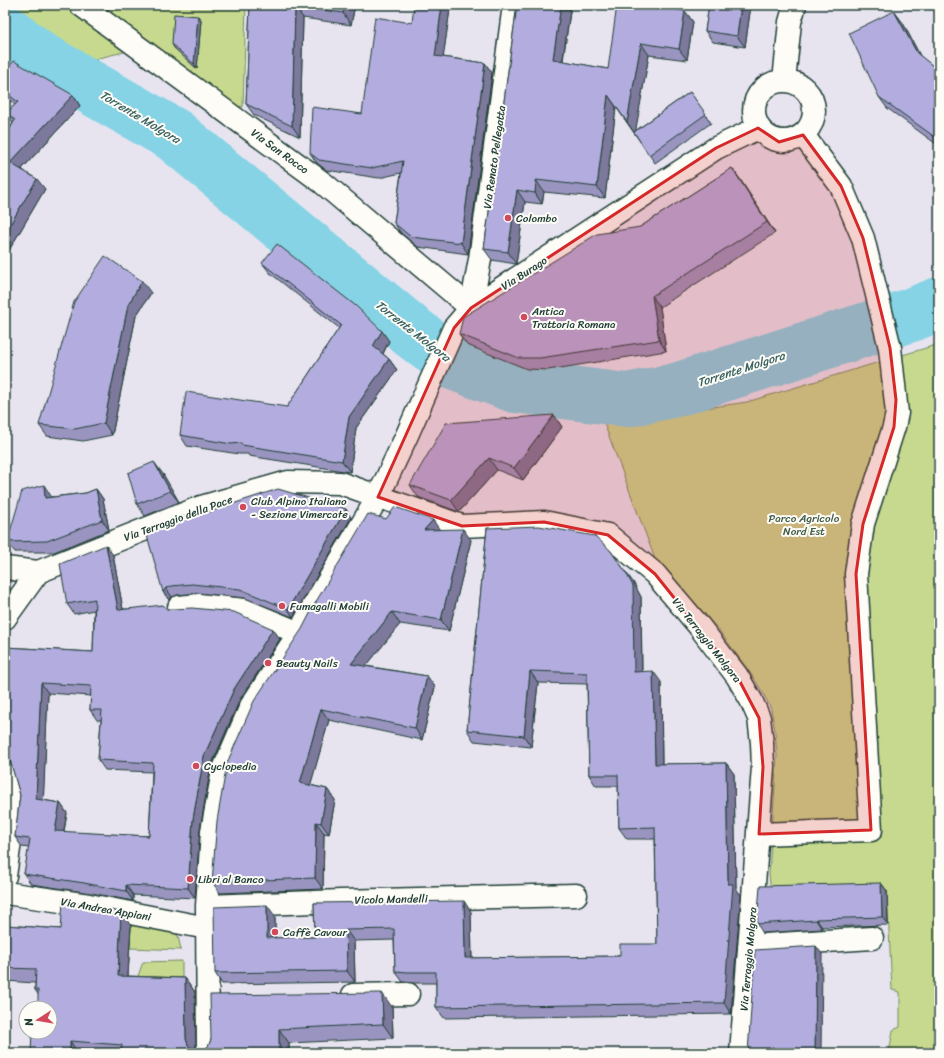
<svg xmlns="http://www.w3.org/2000/svg" width="944" height="1058" viewBox="0 0 944 1058" font-family="Sriracha,sans-serif">
  <style>
    .green { fill: #c6d98e; stroke: #728b61 }
    .lines { fill: none; stroke-linecap: round; stroke-linejoin: round }
    .river { stroke: #86d3e5; stroke-width: 54 }
    .minor-casing { stroke: #1f3d34; stroke-width: 25 }
    .minor { stroke: #fdfcf7; stroke-width: 22 }
    .wall { fill: #9a95c0; stroke: #1f3d34; fill-rule: evenodd }
    .shaded-wall { fill: #7d799c; stroke: #1f3d34 }
    .building { fill: #b3addf; stroke: #1f3d34; fill-rule: evenodd }
    .marked { fill: #d62828; fill-opacity: 0.2; stroke: #d62828; stroke-width: 3; stroke-linejoin: round }
    .poi-dot { fill: #d1495b; stroke: #fdfcf7; stroke-width: 1.5 }
    .labels { text-anchor: middle; stroke-width: 4; stroke-linejoin: round; paint-order: stroke }
    .street-label { font-size: 11px; fill: #1f3d34; stroke: #fdfcf7 }
    .poi-label { font-size: 11px; fill: #1f3d34; stroke: #fdfcf7; text-anchor: start }
    .park-label { font-size: 11px; fill: #405c46; stroke: #fdfcf7 }
    .water-label { font-size: 12px; font-style: italic; fill: #396260; stroke: #fdfcf7 }
  </style>
  <rect width="100%" height="100%" fill="#e7e4f0"/>
  <filter id="ink" filterUnits="userSpaceOnUse"><feTurbulence type="fractalNoise" baseFrequency=".025" numOctaves="2"/><feDisplacementMap in="SourceGraphic" scale="8" xChannelSelector="R" yChannelSelector="G"/><feConvolveMatrix kernelMatrix="1 2 1 2 8 2 1 2 1" color-interpolation-filters="sRGB"/></filter>
  <g filter="url(#ink)">
    <path class="green" d="M5,5H246L243,107L230,105L153,45L36,73L5,74Z
      M939,344V1053H889L893,1030L900,1027V992L892,990L887,891L771,894L769,874L777,756L775,731L771,709L762,691L749,671L718,629L655,559L604,423L747,402Z
      M131,924L170,929L178,936L181,950L130,948Z
      M182,961V992L133,990L143,962Z"/>
    <g class="lines">
      <path class="river" d="M5,31L41,59L174,135L412,332L455,364L515,386L627,400L676,390L908,316L939,304"/>
      <g class="minor-casing">
        <path id="minor" d="M81,5L323,183L471,308
          M754 111a30 30 0 1 1 60 0a30 30 0 1 1-60 0Z
          M784,81L790,22L795,5
          M471,308L480,259L514,5
          M5,568L38,572L201,507L288,482L340,483L462,526L544,522L608,535L655,574L699,626L737,676L751,700L759,718L762,743L763,767L741,1053
          M179,607L199,605L244,610L299,633
          M5,618L38,572
          M5,774L15,808L5,876
          M759,834L871,830L856,574L863,524L894,427L897,413L890,348L863,238L841,186L803,135
          M5,893L89,905L207,928
          M207,906L341,901L576,895
          M749,946L872,938
          M353,995L408,994
          M208,1053L207,906L212,831L223,771L251,706L299,633L314,605L378,497L407,435L454,328L471,308L716,148L758,128"/>
      </g>
      <use href="#minor" class="minor"/>
    </g>
    <path class="wall" d="M250,5H355L351,25L303,18L300,137L254,115L246,104Z
      M474,5H502L501,7Z
      M517,5H571L563,61L608,69L669,8L685,11L693,22L687,60L649,55L635,131L690,92L711,123L655,163L616,107L605,198L544,192L542,204L525,202L516,264L492,260L484,249Z
      M709,5H751L745,47L713,42L705,31Z
      M450,9L443,57L485,63L492,73L468,254L418,247L401,233L394,223L401,173L379,178L326,170L317,163L310,153L362,114L412,23Z
      M894,11L903,23L920,56L939,71V146L887,108L879,97Z
      M198,16L201,20L197,69L174,48L172,44Z
      M5,71L73,95L80,106L22,169L45,189L5,257V137L13,123L6,113L15,105L5,96Z
      M732,168L775,233L660,307L666,351L548,370L527,369L467,345L459,334L640,227Z
      M262,263L389,341L383,354L389,359L397,370L356,428L350,472L249,456L248,454H239L187,446L180,435L287,407L339,328L270,273Z
      M151,293L136,316L112,435L83,441L47,436L39,425Z
      M554,415L562,427L523,480L497,470L459,512L418,497L410,485Z
      M163,474L179,502L145,516L137,504Z
      M96,489L103,499L109,530L54,552H15L7,542L51,496V497L86,493Z
      M346,509L351,518L293,617L245,598L198,593L177,595L172,597L169,600L163,592L185,516L187,519Z
      M386,519L439,529L471,540L449,631L400,624L366,666L427,676L435,687L422,740L329,720L310,785L327,789L335,800L329,834L324,833L323,889L220,893L212,882Z
      M487,528L633,582L641,597L642,672L661,682L662,764L726,763L734,774L736,889L741,895L731,1014L444,1018L436,1007V983H414L403,982L395,971L394,940L354,941L355,982L222,984L215,973L275,916V938L315,937L314,903L471,912L472,958L620,956L657,944L655,839H627L619,828L618,786H596L589,775L587,684L538,683L531,747L474,741L467,730Z
      M113,555L123,609H167L273,629L280,639L240,699L211,766L200,829L195,898L133,895V901L91,893L31,884L24,874L29,848L22,847L15,837L20,795L11,763L8,762H5V647L93,652L94,610L74,614L67,604ZM48,693L91,696L90,710L97,720H101L98,760L105,770L152,772L149,836L64,832L67,813L60,803L43,800Z
      M881,883L887,891L888,925L822,927V929L763,933L757,924Z
      M5,925L61,929L131,926L128,976L185,978L195,992V1051H199L204,1050L209,1045L211,1039L392,1007L393,1038L289,1043V1053H31L50,1032L38,994L35,990V983L5,981Z"/>
    <path class="shaded-wall" d="M345,5H355L351,25L343,13Z
      M442,5H447L450,9L442,66L435,56Z
      M561,5H571L561,71L553,59Z
      M660,5H670L668,18L660,7Z
      M741,5H751L745,47L737,36Z
      M295,6L303,18L300,137L292,126Z
      M685,11L693,22L687,60L679,49Z
      M894,11L903,23L925,65L917,53Z
      M198,16L201,20L197,69L194,64Z
      M641,43L649,55L635,134L627,122Z
      M485,63L492,73L468,254L461,243Z
      M73,95L80,106L18,173L10,163Z
      M608,95L616,107L605,198L597,187Z
      M732,168L740,179L775,233L767,222Z
      M37,179L45,189L5,257V233Z
      M536,180L544,192L542,204L535,193Z
      M517,190L525,202L516,264L508,252Z
      M142,281L151,293L136,316L112,435L104,423L128,305Z
      M652,296L660,307L666,351L659,340Z
      M382,331L389,341L381,357L373,346Z
      M389,359L397,370L356,428L350,472L342,461L349,417Z
      M554,415L562,427L523,480L514,468Z
      M489,458L497,470L459,512L451,500Z
      M154,462L163,474L179,502L170,491Z
      M44,485L51,496L52,509L45,498Z
      M96,489L103,499L109,530L102,520Z
      M346,509L351,518L293,617L288,609Z
      M433,520L441,532L424,530Z
      M463,529L471,540L449,631L441,620Z
      M106,545L113,555L125,620L118,610Z
      M610,550L633,582L641,597L642,683L634,672Z
      M166,588L172,597L169,600L163,592Z
      M392,612L400,624L359,675L351,664Z
      M273,629L280,639L240,699L211,766L200,829L195,898L188,888L193,819L204,756L234,689Z
      M530,671L538,683L531,747L524,736Z
      M653,671L661,682L662,775L655,764Z
      M427,676L435,687L422,740L415,728Z
      M41,683L48,693L43,809L36,799Z
      M321,709L329,720L308,794L300,783Z
      M726,763L734,774L736,889L741,895L731,1014L724,1003L728,884Z
      M327,789L335,800L329,834L321,823Z
      M60,803L67,813L62,841L55,831Z
      M316,822L324,833L323,889L315,878Z
      M881,883L887,891L888,925L882,917Z
      M126,885L133,895V901L126,891Z
      M464,901L471,912L472,969L465,958Z
      M267,905L275,916V949L267,938Z
      M121,912L131,926L127,990L118,976Z
      M816,919L822,927V929L816,920Z
      M346,930L354,941L355,982L347,971Z
      M816,946L822,954L821,1053H815Z
      M185,978L195,992L196,1053L188,1045L186,1039Z
      M382,993L392,1007L393,1038L383,1024Z
      M279,1029L289,1043V1053H279Z
      M70,1041L78,1053H70Z"/>
    <path class="building" d="M250,5H345L343,13L295,6L292,126L246,104Z
      M414,5H442L435,56L485,63L461,243L411,237L394,223L403,161L372,168L319,160L310,153L312,107L362,114L375,17L412,23Z
      M517,5H561L553,59L608,69L617,5H660V7L685,11L679,49L641,43L627,122L608,95L597,187L536,180L535,193L517,190L508,252L484,249Z
      M709,5H741L737,36L705,31Z
      M894,11L917,53L939,71V140L879,97L849,33Z
      M174,14L198,16L194,64L172,44Z
      M14,61L73,95L10,163L37,179L5,233V137L15,120L6,113L18,102L5,92V71Z
      M690,92L706,114L649,155L634,132Z
      M732,168L767,222L652,296L659,340L540,358H519L459,334L463,317L597,234L640,227Z
      M277,244L356,306L382,331L373,346L389,359L349,417L342,461L242,445L241,443L231,444L180,435L186,392L287,407L341,325L262,263Z
      M105,256L142,281L128,305L104,423L75,429L39,425L74,302Z
      M554,415L514,468L489,458L451,500L410,485L446,423Z
      M154,462L170,491L137,504L128,473Z
      M44,485L45,498L86,493L96,489L102,520L47,541L7,542L22,491Z
      M278,489L346,509L288,609L240,589L192,584L172,586L166,588L163,592L146,532L185,516L187,519Z
      M395,507L433,520L424,530L463,529L441,620L392,612L351,664L427,676L415,728L321,709L300,783L327,789L321,823L316,822L315,878L212,882L217,821L227,763L254,701L302,629L317,600L368,514L386,519Z
      M539,526L595,536L610,550L625,571L633,586L634,672L653,671L655,764L726,763L728,884H733L724,1003L436,1007V972H407L395,971L394,929L346,930L347,971L215,973L214,907L267,905V938L315,937L314,903L464,901L465,958L620,956V944H657L655,827L619,828L618,775H589L587,673L530,671L524,736L467,730L487,528Z
      M106,545L118,610L163,605L167,609H173L192,608L234,612L273,629L234,689L204,756L193,819L188,888L126,885V891L84,883L24,874L30,839L15,837L20,795L10,760L6,755L5,754V647L93,652L95,599L67,604L60,564ZM41,683L91,686L90,710H102L98,760L153,763L149,836L55,831L60,803L36,799Z
      M881,883L882,917L816,919V920L757,924L760,886Z
      M63,901L121,912L118,976L185,978L186,1039L188,1045L192,1050L199,1051L204,1050L209,1045L211,1039L210,995L382,993L383,1024L279,1029V1053H121L122,1045L70,1041V1053H31L32,1032H50V1008H38V990H35L36,969L5,968V925L61,929Z
      M816,946L815,1053H748L755,950Z"/>
  </g>
  <path class="marked" d="M758,128L779,142L803,135L841,186L863,238L890,348L896,400L894,427L863,524L856,574L871,830L759,834L763,767L759,718L737,676L655,574L608,535L544,522L462,526L378,497L454,328L471,308L716,148Z"/>
  <g class="poi-dot">
    <circle cx="508" cy="218" r="4"/>
    <circle cx="524" cy="317" r="4"/>
    <circle cx="243" cy="507" r="4"/>
    <circle cx="282" cy="606" r="4"/>
    <circle cx="268" cy="663" r="4"/>
    <circle cx="196" cy="766" r="4"/>
    <circle cx="190" cy="879" r="4"/>
    <circle cx="275" cy="932" r="4"/>
  </g>
  <g class="labels">
    <g class="street-label">
      <text transform="translate(280 151) rotate(36)" y="4">Via San Rocco</text>
      <text transform="translate(494 157) rotate(-82)" y="4">Via Renato Pellegatta</text>
      <text transform="translate(524 273) rotate(-33)" y="4">Via Burago</text>
      <text transform="translate(178 518) rotate(-20)" y="4">Via Terraggio della Pace</text>
      <text transform="translate(707 640) rotate(52)" y="4">Via Terraggio Molgora</text>
      <text transform="translate(391 899) rotate(-1)" y="4">Vicolo Mandelli</text>
      <text transform="translate(106 909) rotate(10)" y="4">Via Andrea Appiani</text>
      <text transform="translate(748 959) rotate(-85)" y="4">Via Terraggio Molgora</text>
    </g>
    <g class="poi-label">
      <text x="516" y="222">Colombo</text>
      <text x="532" y="315">Antica<tspan x="532" dy="13">Trattoria Romana</tspan></text>
      <text x="251" y="505">Club Alpino Italiano<tspan x="251" dy="13">- Sezione Vimercate</tspan></text>
      <text x="290" y="610">Fumagalli Mobili</text>
      <text x="276" y="667">Beauty Nails</text>
      <text x="204" y="770">Cyclopedia</text>
      <text x="198" y="883">Libri al Banco</text>
      <text x="283" y="936">Caffè Cavour</text>
    </g>
    <g class="park-label">
      <text x="804" y="522">Parco Agricolo<tspan x="804" dy="13">Nord Est</tspan></text>
    </g>
    <g class="water-label">
      <text transform="translate(140 117) rotate(31)" y="4">Torrente Molgora</text>
      <text transform="translate(413 331) rotate(38)" y="4">Torrente Molgora</text>
      <text transform="translate(741 369) rotate(-18)" y="4">Torrente Molgora</text>
    </g>
  </g>
  <rect width="944" height="1058" fill="none" stroke="#fdfcf7" stroke-width="20"/>
  <rect x="10" y="10" width="924" height="1038" fill="none" stroke="#1f3d34" stroke-width="1.5" filter="url(#ink)"/>
  <g transform="translate(38 1020) rotate(258)"><circle r="19" fill="#fdfcf7" stroke="#a4b0a9"/>
  <path d="M0-3L7 15L0 10L-7 15Z" fill="#d1495b"/>
  <text y="-6" font-size="11" font-weight="bold" text-anchor="middle" fill="#1f3d34">N</text>
  </g>
</svg>
